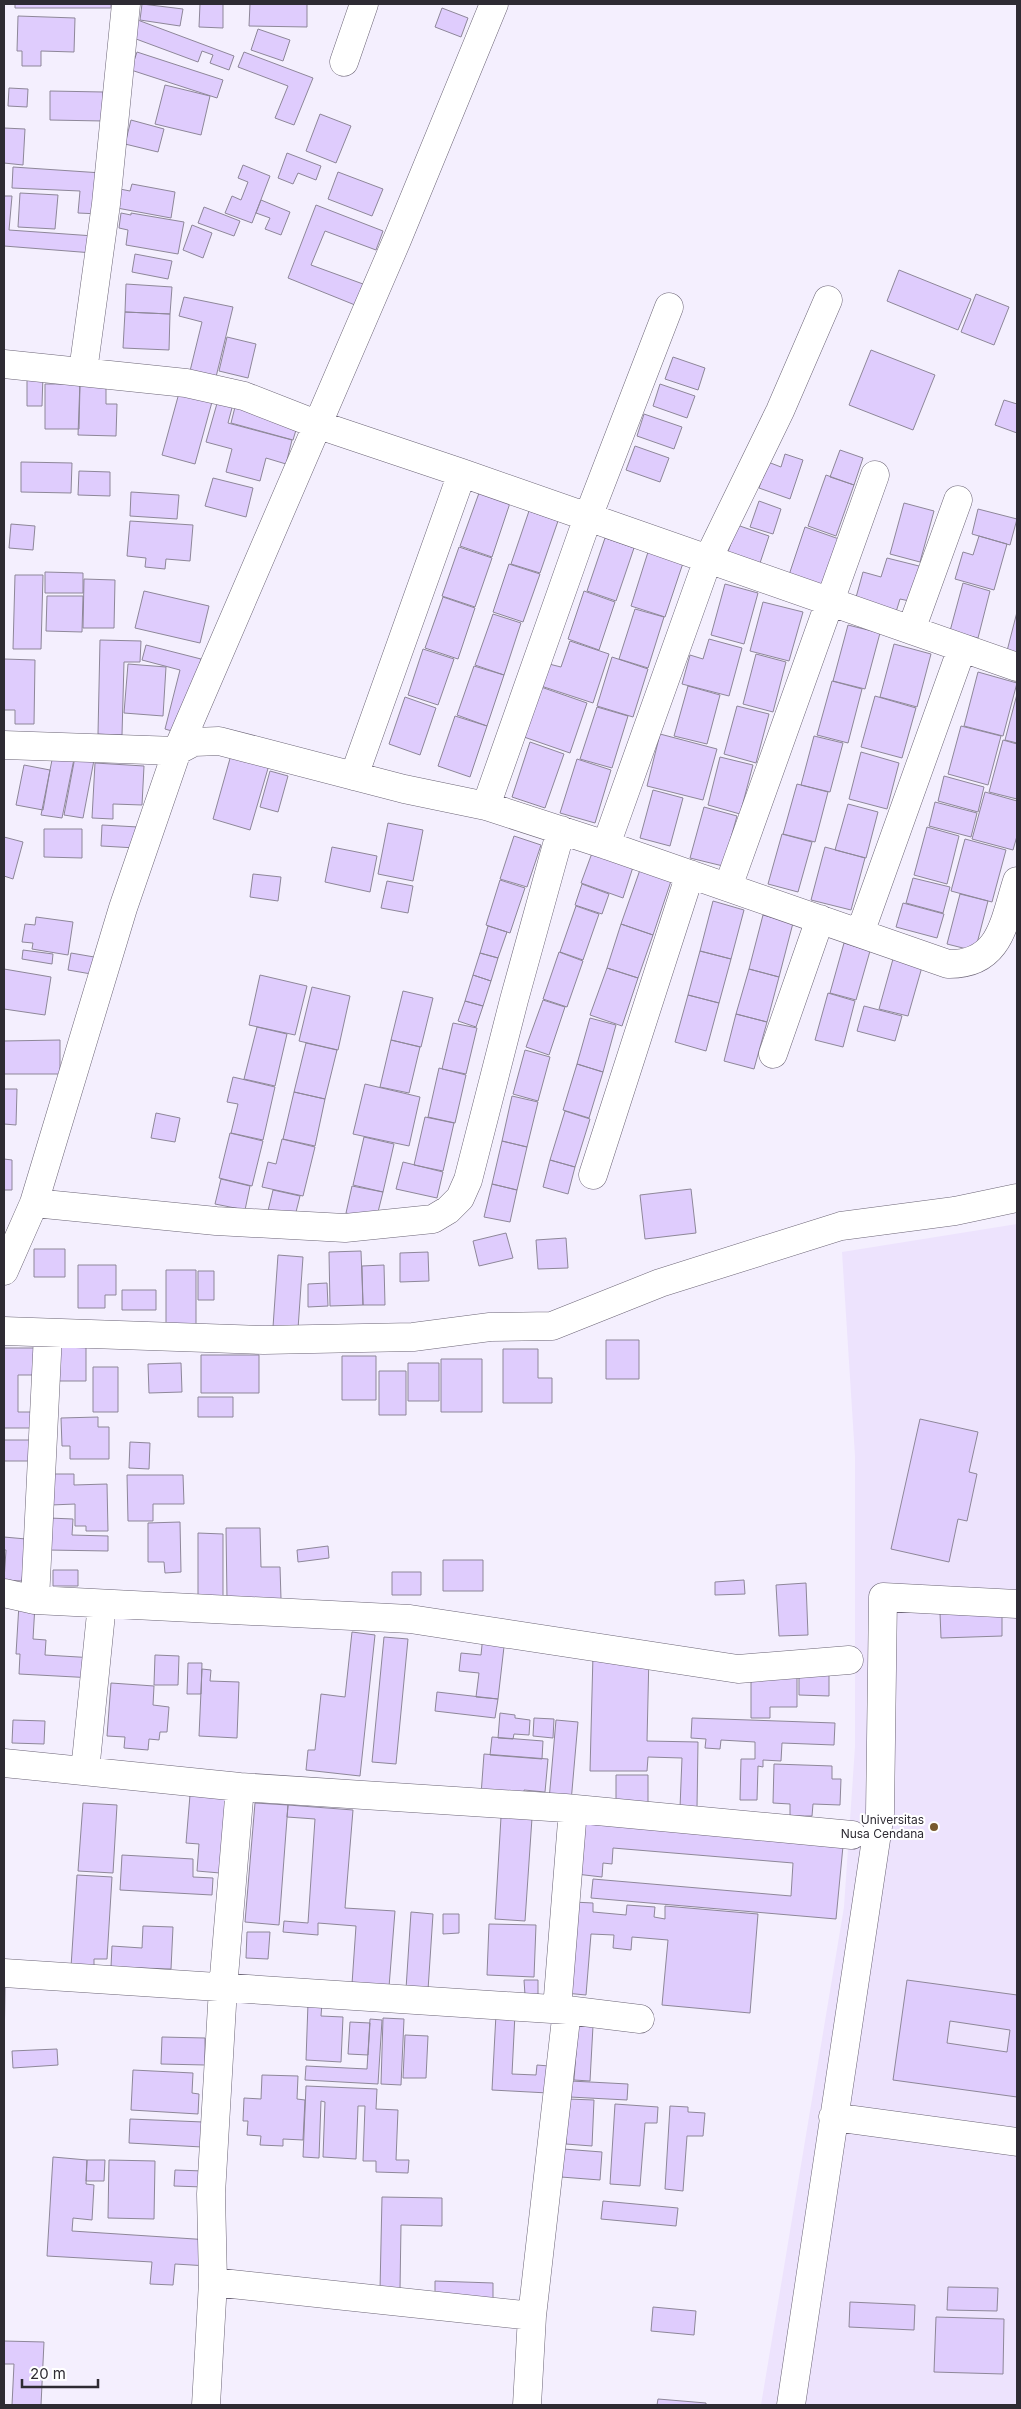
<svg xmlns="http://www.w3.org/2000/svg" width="1021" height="2409" viewBox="0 0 1021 2409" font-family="Inter,sans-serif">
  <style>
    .built { fill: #ede3fd }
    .building { fill: #dfccfd; stroke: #8e8799; fill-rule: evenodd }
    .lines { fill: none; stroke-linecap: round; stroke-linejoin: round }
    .minor-casing { stroke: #6c6576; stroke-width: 29 }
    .minor { stroke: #fff; stroke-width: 28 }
    .poi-dot { fill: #785a2e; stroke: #fff; stroke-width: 2 }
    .labels { text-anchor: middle; stroke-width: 4; stroke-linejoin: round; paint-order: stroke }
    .poi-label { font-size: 12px; fill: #2e2b33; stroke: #fff; text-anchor: end }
  </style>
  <rect width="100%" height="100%" fill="#f4effe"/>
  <path class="built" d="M1017,1224V2405H761L844,1907L855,1747V1456L842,1252Z"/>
  <path class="building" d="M15,4H111V8H15Z
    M142,4L183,9L180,26L140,20Z
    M200,4H223V28L199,27Z
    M250,4H307V27L249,26Z
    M442,8L468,18L461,37L435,27Z
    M18,16L75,18L74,52L41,51V66H22V51H17Z
    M135,19L234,56L229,70L210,63L213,55L202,51L198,62L128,36Z
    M258,29L290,40L283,61L251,50Z
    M137,52L223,80L217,98L131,70Z
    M244,52L313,78L294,125L275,118L288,86L238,67Z
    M165,85L210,96L201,135L155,124Z
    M9,88L28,89L27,107L8,106Z
    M50,91L103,92V121L50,120Z
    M320,114L351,126L336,163L306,151Z
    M131,120L164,129L158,152L125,144Z
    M4,128L25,129L23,165L4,163Z
    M287,153L321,166L316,180L298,173L293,184L278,178Z
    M243,165L270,176L252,223L225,213L232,196L241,200L248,182L238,178Z
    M13,167L102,173L100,214L78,213L80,191L12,188Z
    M338,172L383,189L372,216L328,199Z
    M132,184L175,192L171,218L117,208L120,189L130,191Z
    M20,193L58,195L55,229L18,227Z
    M4,196H12L9,230L94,236L93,253L4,246Z
    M261,200L290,212L281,235L265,229L270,218L256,213Z
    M316,205L383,231L376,250L325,231L311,265L363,284L355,305L288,278Z
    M204,207L240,221L234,236L198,223Z
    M121,213L131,215V213L184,222L178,254L126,245L128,230L119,228Z
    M192,225L212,233L203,258L183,250Z
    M135,254L172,261L168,279L132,272Z
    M899,270L971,299L958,330L887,301Z
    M126,284L172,287L170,314L125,312Z
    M976,294L1009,307L994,345L961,332Z
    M184,297L233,307L216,377L190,371L202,322L179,316Z
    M125,312L170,314L169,350L123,348Z
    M227,337L256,344L248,378L219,371Z
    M871,350L935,375L913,430L849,405Z
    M673,357L705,368L698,390L665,379Z
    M27,374H43L42,406H27Z
    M80,381L106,382V404H117L116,436L78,435Z
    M45,384H80L79,429H45Z
    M660,384L695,396L687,418L653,406Z
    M179,393L212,402L195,464L162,455Z
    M218,400L233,404L228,423L292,440L286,464L266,458L260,481L226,472L232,449L206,442Z
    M1004,400L1017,404V433L995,425Z
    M236,403L299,420L293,440L231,423Z
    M644,414L682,427L674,449L637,436Z
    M635,446L669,458L660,482L626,470Z
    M840,450L863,458L854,485L830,477Z
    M785,454L803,460L790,499L759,488L768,462L781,467Z
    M21,462L72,463L71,493L21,492Z
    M79,471L110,472V496L78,495Z
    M826,475L854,485L836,536L808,526Z
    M213,478L253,488L246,517L205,506Z
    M131,492L179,495L177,519L130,516Z
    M479,493L510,503L492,557L460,546Z
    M759,501L781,509L773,534L750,527Z
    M904,503L934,511L920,562L890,554Z
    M978,509L1017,519L1010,545L972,534Z
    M529,511L558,521L540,573L511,564Z
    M130,521L193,525L190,561L166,559L165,569L145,567L146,558L127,556Z
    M11,524L35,526L33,550L9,548Z
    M737,525L769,536L760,563L728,552Z
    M805,527L839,539L823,587L789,575Z
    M979,536L1007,544L994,590L955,579L963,552L973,555Z
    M605,538L634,548L616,601L587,591Z
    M459,547L492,558L475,607L442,596Z
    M648,552L683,563L665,617L631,606Z
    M887,558L923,567L914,602L900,599L896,612L855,601L863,572L881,577Z
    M509,564L540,574L523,622L493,612Z
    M45,572L83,573V593H45Z
    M15,575H43L41,649H13Z
    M84,579L115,580L114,628H83Z
    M963,583L990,591L978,638L950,631Z
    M725,584L758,593L744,644L711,635Z
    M144,591L209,606L200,643L135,628Z
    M584,591L615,602L599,650L568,639Z
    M47,596H83L82,632L46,631Z
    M443,597L475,608L458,659L425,648Z
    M763,602L803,612L789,661L750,651Z
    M635,609L664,617L648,668L619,659Z
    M1017,612V654L1007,651Z
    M493,614L521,623L504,675L475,665Z
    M848,625L880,633L865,689L833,681Z
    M709,639L742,648L729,696L682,684L690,655L703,659Z
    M100,640L141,641L140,662H124L122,735L98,734Z
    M570,641L609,654L593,703L541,686L549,664L561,667Z
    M894,644L931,654L917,707L880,697Z
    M146,645L201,659L182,734L165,729L180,670L142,660Z
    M423,649L454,659L438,705L408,695Z
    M756,654L786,662L773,712L743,704Z
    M612,657L648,669L633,717L597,706Z
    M4,659L35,660L34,724H15V710H4Z
    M128,664L166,667L163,716L124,713Z
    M474,666L504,675L487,726L457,715Z
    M978,672L1017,683L1003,736L964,726Z
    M832,681L862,689L848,743L817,735Z
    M688,686L720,695L707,744L674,736Z
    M541,687L587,703L570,753L524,737Z
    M1017,694V743L1005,740Z
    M875,696L916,708L902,758L861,747Z
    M405,697L436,708L420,755L389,744Z
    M737,706L769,714L756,763L724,754Z
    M597,707L628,716L612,768L580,759Z
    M455,716L487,726L470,777L438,766Z
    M961,726L1001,736L988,785L948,774Z
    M660,734L717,749L703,800L647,786Z
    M814,736L843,743L830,792L801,785Z
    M1003,740L1017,744V799L989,792Z
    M530,742L564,754L545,808L512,797Z
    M861,752L899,763L887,809L849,799Z
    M53,755L74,759L62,818L41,815Z
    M231,755L269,765L250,830L213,819Z
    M75,757L94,760L83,818L64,815Z
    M720,757L753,765L740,814L708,805Z
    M577,759L611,770L595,823L560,813Z
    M95,763L144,766L142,805L113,804V819L92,818Z
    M24,765L50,770L43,810L16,805Z
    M270,771L288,776L278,812L260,807Z
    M944,776L984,787L978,812L938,801Z
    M797,784L828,792L815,842L783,834Z
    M653,790L683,798L670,846L640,838Z
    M985,792L1017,801V836L1013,850L972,839Z
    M935,802L977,813L971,837L929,826Z
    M848,804L878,812L866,858L835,850Z
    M704,807L737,816L723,866L690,858Z
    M388,823L423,830L413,881L378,874Z
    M102,825L138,827L136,848L101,846Z
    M927,827L959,836L947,884L914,875Z
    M44,829H82V858L44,857Z
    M782,834L812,842L798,892L768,884Z
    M514,836L541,845L527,887L500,879Z
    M4,837L23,842L13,879L4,876Z
    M965,839L1006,850L992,902L951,891Z
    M332,847L377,856L370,892L325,882Z
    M825,847L865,858L851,910L811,900Z
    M592,853L633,867L623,898L581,883Z
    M641,867L672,878L653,935L621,924Z
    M253,874L281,877L278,901L250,897Z
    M913,878L950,887L943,913L906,903Z
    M500,880L525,888L510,933L486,925Z
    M387,881L413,886L408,913L381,908Z
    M582,884L609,894L602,914L575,905Z
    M960,894L988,901L975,951L947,944Z
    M713,901L744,910L731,959L700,951Z
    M903,903L944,914L937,938L896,927Z
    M576,906L599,914L583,960L560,952Z
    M763,915L793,923L779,977L749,969Z
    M36,917L73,922L68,955L32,949L33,943L22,942L25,924L35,925Z
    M621,924L653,935L638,978L607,968Z
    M488,926L507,932L498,958L480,953Z
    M844,943L870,951L856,1000L830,993Z
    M23,950L53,954L52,964L22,959Z
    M700,951L731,959L719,1003L688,995Z
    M559,952L583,961L567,1007L543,999Z
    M71,953L100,958L97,975L68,970Z
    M480,953L498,958L491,981L473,975Z
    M893,959L922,967L908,1016L879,1009Z
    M607,968L638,978L622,1026L590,1015Z
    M4,969L51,977L45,1015L4,1009Z
    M749,969L779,977L767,1022L736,1014Z
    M260,975L307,986L295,1035L249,1025Z
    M473,975L491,981L483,1006L465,1001Z
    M312,987L350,996L338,1050L299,1041Z
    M403,991L433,998L421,1047L391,1040Z
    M828,993L855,1001L843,1047L815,1040Z
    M688,995L719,1003L706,1051L675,1042Z
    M543,1000L565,1007L549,1055L526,1047Z
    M465,1001L483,1006L476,1027L458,1021Z
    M864,1006L902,1016L895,1041L857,1031Z
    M736,1014L767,1022L754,1069L724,1061Z
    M590,1018L616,1025L603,1072L577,1064Z
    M453,1023L477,1028L466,1074L442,1069Z
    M257,1027L287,1034L275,1086L244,1079Z
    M60,1040V1074H4V1041Z
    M391,1040L420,1047L409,1093L380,1087Z
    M306,1043L337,1050L325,1099L294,1092Z
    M525,1050L550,1057L538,1101L513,1094Z
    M577,1064L603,1072L589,1118L563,1110Z
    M439,1068L466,1075L455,1123L428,1117Z
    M233,1077L275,1087L263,1140L231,1133L238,1104L227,1102Z
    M365,1084L420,1097L409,1146L353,1134Z
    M4,1089H17L16,1125L4,1124Z
    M294,1092L325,1099L315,1146L283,1139Z
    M512,1096L538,1102L527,1147L502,1141Z
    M565,1111L590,1119L575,1167L550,1160Z
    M156,1113L180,1118L175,1142L151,1138Z
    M425,1117L454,1123L443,1171L414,1165Z
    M230,1133L263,1141L252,1186L219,1178Z
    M364,1137L394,1144L383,1192L353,1185Z
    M282,1139L315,1147L303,1196L262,1187L268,1162L276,1164Z
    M502,1141L527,1147L517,1190L492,1184Z
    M4,1159L12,1160V1190H4Z
    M550,1160L575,1167L568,1194L543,1187Z
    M403,1162L443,1172L437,1198L396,1189Z
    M221,1179L250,1186L245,1210L215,1204Z
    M492,1184L517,1190L510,1222L484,1217Z
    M352,1186L383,1192L376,1220L346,1213Z
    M691,1189L696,1233L645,1239L640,1195Z
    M273,1190L300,1196L294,1220L267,1215Z
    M506,1233L513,1258L479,1266L473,1241Z
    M566,1238L568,1268L538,1269L536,1240Z
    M34,1249H65V1277H34Z
    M361,1251L363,1305L330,1306L329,1252Z
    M428,1252L429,1281L400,1282V1253Z
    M278,1255L303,1257L298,1329L273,1327Z
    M78,1265H116V1295H105V1308H78Z
    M384,1265L385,1305H363L362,1266Z
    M166,1270H196V1327H166Z
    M198,1271H214V1300H198Z
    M327,1283L328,1306L308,1307V1284Z
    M122,1290H156V1310H122Z
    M606,1340H639V1379H606Z
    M54,1345H86V1381H54Z
    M4,1348H38V1375H18V1412H36V1428H4Z
    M503,1349H538V1378H552V1403H503Z
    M201,1355H259V1393H201Z
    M342,1356H376V1400H342Z
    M441,1359H482V1412H441Z
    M181,1363L182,1392L149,1393L148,1364Z
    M408,1363H439V1401H408Z
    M93,1367H118V1412H93Z
    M379,1371H406V1415H379Z
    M198,1397H233V1417H198Z
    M98,1417V1427H109V1459H70V1446H62L61,1418Z
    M920,1419L978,1432L969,1472L977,1474L967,1521L958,1519L949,1562L891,1549Z
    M4,1440H30V1461H4Z
    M130,1442L150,1443L149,1469L129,1468Z
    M51,1474H74V1485L107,1484L108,1531H86V1526H75V1504L51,1505Z
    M127,1475H183L184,1504H153V1521H128Z
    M49,1518L73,1519L72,1535L108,1536V1551L48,1550Z
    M180,1522L181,1572L165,1573L164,1562H148V1523Z
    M226,1528H260L261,1567H280L281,1599L227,1600Z
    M198,1533L223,1534V1601H198Z
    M4,1537L26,1539L22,1581L4,1580L6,1550H4Z
    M328,1546L329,1558L298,1562L297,1550Z
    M443,1560H483V1591H443Z
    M53,1570H78V1586H53Z
    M392,1572H421V1595H392Z
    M744,1580L745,1594L715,1595V1582Z
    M806,1583L808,1635L779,1636L776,1585Z
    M19,1604L35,1605L33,1639L46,1640L45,1655L95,1658L94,1678L19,1674L20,1654H16Z
    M1002,1612V1636L941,1638L940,1613Z
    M352,1632L375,1635L360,1776L306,1770L308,1750H315L321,1694L345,1697Z
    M483,1635L505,1638L498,1699L476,1697L479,1673L459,1671L461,1653L481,1655Z
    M384,1637L408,1639L396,1764L372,1762Z
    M593,1654H649L647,1741L698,1742L697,1808H680L682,1758L648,1757L647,1771H590Z
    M155,1655L179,1656L178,1685H154Z
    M188,1663H202L201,1694H187Z
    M202,1669L211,1670L210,1681L239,1682L237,1738L199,1736Z
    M751,1670H797V1707H770V1718H751Z
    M799,1673L829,1674V1696L799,1695Z
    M111,1683L154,1686L153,1705L169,1707L167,1732H160L159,1740L149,1739L148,1750L124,1748L125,1737L107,1736Z
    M437,1692L498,1699L495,1718L435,1711Z
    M500,1713L515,1715V1718L530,1720L529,1735L514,1734L513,1739L498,1738Z
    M534,1718L554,1719L553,1738L533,1736Z
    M692,1718L835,1723L834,1745L782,1743L781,1761L763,1760V1767L758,1766L757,1800H740L741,1759H755V1742L721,1740L720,1749L705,1748L706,1739L691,1738Z
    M13,1720L45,1721L44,1744L12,1743Z
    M556,1720L578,1722L571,1802L549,1800Z
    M492,1737L543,1741L542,1759L490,1755Z
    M484,1754L548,1759L545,1792L524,1790V1798L481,1795Z
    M774,1764L832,1766V1779H841L840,1805L813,1804L812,1816H790V1804L773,1803Z
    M616,1775H648V1810H616Z
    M190,1795L227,1798L220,1873L197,1871L199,1844L186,1843Z
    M83,1803L117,1805L113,1873L78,1871Z
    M255,1803L288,1805L279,1925L245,1922Z
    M288,1805L353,1810L345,1908L395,1911L389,1987L352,1984L356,1926L318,1923V1935L283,1932L284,1921L308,1923L315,1819L287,1817Z
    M501,1817L532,1818L525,1921L495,1919Z
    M580,1823L843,1846L836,1919L591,1898L593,1879L791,1896L793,1863L613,1848L612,1864L603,1863L602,1877L576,1874Z
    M122,1855L193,1859V1877L213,1878L212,1895L120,1890Z
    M77,1875L112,1877L107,1959H94V1968L71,1967Z
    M573,1902L593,1903V1912L626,1915L627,1905L655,1907L654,1917L665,1919V1906L758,1914L750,2013L662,2005L668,1940L632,1937L631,1950L613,1948L614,1935L591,1934L586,1995L565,1993Z
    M411,1912L433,1914L428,1990L406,1989Z
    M443,1914H459V1933L443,1934Z
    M489,1924L536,1925L534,1977L487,1975Z
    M143,1926L173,1927L171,1969L111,1967L112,1946L142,1948Z
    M247,1932H270L268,1959L246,1958Z
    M524,1980H538V1995H525Z
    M907,1980L1017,1995V2097L893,2080ZM950,2021L1010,2030L1007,2052L947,2043Z
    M4,1982H5L4,2058Z
    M308,2003H322L321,2016L343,2017L341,2062L306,2060Z
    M496,2014H515L512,2074L536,2075L537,2065L549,2066L548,2093L492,2090Z
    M383,2018L404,2019L401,2085L381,2084Z
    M370,2019L382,2020L378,2084L305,2080L306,2066L367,2069Z
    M350,2022L370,2023L368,2055L348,2054Z
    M578,2025L593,2026L590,2081L574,2080Z
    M405,2035L428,2036L426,2078H403Z
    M162,2037L205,2038V2065L161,2064Z
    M57,2049L58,2065L13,2068L12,2051Z
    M133,2070L193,2073L192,2093L199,2094L198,2114L131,2110Z
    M262,2075L298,2076L297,2099L305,2100L303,2140L283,2139V2146L260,2145L261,2136L247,2135L248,2121H243L244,2098L261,2099Z
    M571,2081L628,2084L627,2100L570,2097Z
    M306,2086L377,2089L376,2109L398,2110L396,2160H409L408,2173L376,2172V2161H363L365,2106H358L356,2159L323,2157L325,2102L321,2101L319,2158L303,2157Z
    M568,2099L594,2100L592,2146L566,2144Z
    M615,2104L658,2107L657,2123H645L640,2186L610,2184Z
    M670,2106L688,2107V2112L705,2113L703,2136H687L683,2191L665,2189Z
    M130,2119L203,2122L202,2147L129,2143Z
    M563,2149L602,2152L600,2180L561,2177Z
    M53,2157L87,2160L86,2184L94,2185L92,2220L73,2218L72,2231L210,2240L208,2266L175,2264L173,2285L150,2284L152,2262L47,2256Z
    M87,2160H105L104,2181H86Z
    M109,2160L155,2161L154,2219L108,2218Z
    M175,2170L203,2171V2187L174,2186Z
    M382,2197L442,2198V2226L401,2225L400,2290H380Z
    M603,2201L678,2208L676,2226L601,2219Z
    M435,2281L493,2283V2299L435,2296Z
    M948,2287L998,2288L997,2311L947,2310Z
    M850,2302L915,2305L914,2330L849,2327Z
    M653,2307L696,2311L694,2335L651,2331Z
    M936,2317L1004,2319L1003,2374L934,2372Z
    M4,2341L44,2342L41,2405H12L14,2364H4Z
    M658,2399L706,2403V2405H657Z"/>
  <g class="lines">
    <g class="minor-casing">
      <path id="minor" d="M344,62L364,4
        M4,364L186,383L244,396L316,424L462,473L1017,667
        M83,371L106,204L126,4
        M911,630L958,500
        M4,745L177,751L194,742L219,741L404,789L486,806L606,845L948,964C1001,965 1004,921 1017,881
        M354,776L462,473
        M486,806L588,517L669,307
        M606,845L708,559L780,411L828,300
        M728,887L875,475
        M860,933L962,648
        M773,1054L820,919
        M593,1175L690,874
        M34,1203L216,1221L345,1228L433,1219L448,1210L460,1198L468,1180L514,1000L561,830
        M4,1271L34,1203L123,908L177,751L397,240L494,4
        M4,1331L264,1340L413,1337L490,1327L552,1326L660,1283L841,1226L955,1211L1017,1198
        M4,1593L35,1600L410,1619L738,1669L849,1660
        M35,1600L48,1334
        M4,1763L240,1787L565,1808L852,1835
        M85,1771L102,1604
        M4,1973L567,2010L640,2019
        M557,2009L573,1809
        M833,2117L1017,2142
        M213,2282L532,2316
        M206,2405L213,2282L211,2194L223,1988L240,1787
        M527,2405L532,2316L567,2010
        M791,2405L880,1813L883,1597L1017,1604"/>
    </g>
    <use href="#minor" class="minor"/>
  </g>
  <circle class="poi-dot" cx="934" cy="1827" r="5"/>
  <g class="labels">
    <g class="poi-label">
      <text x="924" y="1824">Universitas<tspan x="924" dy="14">Nusa Cendana</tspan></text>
    </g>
  </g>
  <rect width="1021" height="2409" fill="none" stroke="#2e2b33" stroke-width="10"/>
  <path d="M22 2379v8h76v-8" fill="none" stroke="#2e2b33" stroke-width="2.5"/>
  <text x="30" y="2379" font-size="15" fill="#2e2b33" stroke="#ffffff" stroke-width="4" paint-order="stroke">20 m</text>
</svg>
